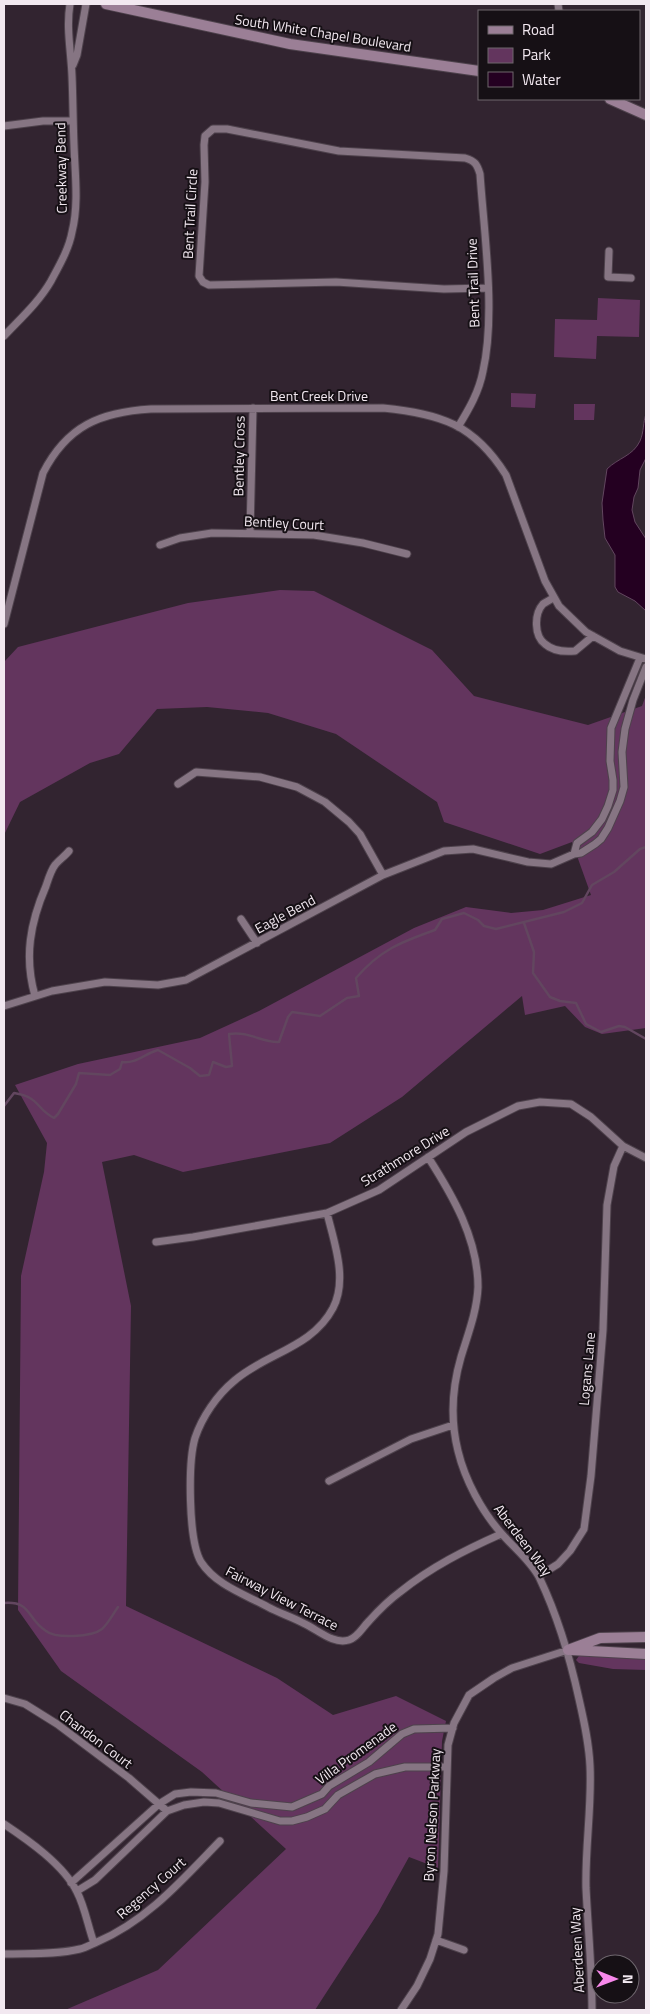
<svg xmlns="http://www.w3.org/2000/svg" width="650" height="2014" viewBox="0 0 650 2014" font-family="'Titillium Web',sans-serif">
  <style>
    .green { fill: #63355e }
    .water { fill: #240021; stroke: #62465f }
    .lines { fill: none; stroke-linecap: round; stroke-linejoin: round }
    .stream { stroke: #62465f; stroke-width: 2.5 }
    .street-casing { stroke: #4e424c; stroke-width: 9 }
    .secondary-casing { stroke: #4e424c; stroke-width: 12 }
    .street { stroke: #867583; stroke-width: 7 }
    .secondary { stroke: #9b7f96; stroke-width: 10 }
    .labels { text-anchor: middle; stroke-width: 4; stroke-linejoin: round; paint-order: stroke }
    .street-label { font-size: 14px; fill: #f2e8f0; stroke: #161015 }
  </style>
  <rect width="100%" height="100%" fill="#322430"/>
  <path class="green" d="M598,298L640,300L639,337L597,336L596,359L554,357L555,319L597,320Z
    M511,393L536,394L535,408L511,407Z
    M574,404H595L594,420H574Z
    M280,590L314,591L432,650L474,696L588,725L642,706L646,695V1028L602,1034L585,1027L565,1006L525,1015L522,996L402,1097L330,1143L183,1172L134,1155L102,1162L131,1306L126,1606L277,1678L333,1715L396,1696L446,1721L442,1741L438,1868L409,1857L378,1913L315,2010H65L158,1970L286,1849L202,1772L61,1671L18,1610L21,1276L44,1172L47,1143L15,1085L78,1064L200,1038L259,1011L414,928L466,907L511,913L543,910L591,895L572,842L540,854L444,822L437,802L336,734L268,713L207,707L157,709L119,754L90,763L20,802L4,835V662L18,647L188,603Z
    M581,1653L646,1655V1670L613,1669L579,1663L576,1660Z"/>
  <path class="water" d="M646,414V458L640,470L638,488L634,497L632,510L635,522L646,539V611L635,601L618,592L615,587V555L605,538L603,520L602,503L607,469C618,458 633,456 640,441C644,432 643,422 646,414Z"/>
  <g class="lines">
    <path class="stream" d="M524,923L534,952L533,973L550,997L560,1001L576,1003L586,1024L601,1032L619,1026L625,1027L646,1039
      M4,1106L14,1093C40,1097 36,1109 54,1118L58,1114L76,1084L79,1073L110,1075L120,1069L122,1062C136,1064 144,1054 158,1050L190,1068L200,1076L209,1075L213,1062L226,1067L232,1066L229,1034C250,1031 262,1043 279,1042L288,1017L292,1012L320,1016L347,998L359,996L356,978C380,950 401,942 435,930L442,919L464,913L478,920L484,926L496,929L564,912L582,903L592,885L614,872L640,849L646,847
      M4,1603C32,1601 26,1618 46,1631C56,1639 92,1637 102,1629C108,1624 113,1614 118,1607"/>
    <g class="street-casing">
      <path id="street" d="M558,4L559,11
        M73,65L77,55L86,4
        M4,126L43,121H73
        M609,251L608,277L631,278
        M4,336C20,319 39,302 51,281C59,266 69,249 72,232C79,204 75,174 74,145C73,122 73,99 72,76C71,51 66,28 70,4
        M458,427C469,409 479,392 483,371C496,314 484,233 480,174C477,164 475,161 465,158L339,151L227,129H213L205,136L204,145L205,182L199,276L203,282L209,285L336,282L444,289L488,288
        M250,533L253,408
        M160,545L180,538L212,533L314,535L363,543L407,554
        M553,598C550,600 546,602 543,604C534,614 534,636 545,644C553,651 565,652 575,651L593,636
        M4,624L43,473C67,426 100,412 151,409L383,408C441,414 474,424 506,475L545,581L559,606L586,632L620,651L646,659
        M178,784L196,772L260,777L297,787L325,802L349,822L360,834L383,875
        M574,854L577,843L592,832L602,819L608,806L613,790V780L610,761L611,728L640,658
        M241,919L257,943
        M35,996C24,957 30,923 46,886C48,880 51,870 55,865C59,860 65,856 69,851
        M4,1006L52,991L105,982L158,985L186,980L383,875L444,851L473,849L528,862L551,864L574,854L581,853L595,844L601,839L608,828L620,801L624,787L622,752L625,729L633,700L646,667
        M428,1157C453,1196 478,1239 478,1287C477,1311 468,1334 461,1357C452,1388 450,1419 458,1451C465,1480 482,1512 502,1534C514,1548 532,1562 540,1579C558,1617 570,1658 579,1699C584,1721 589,1743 590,1766C592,1806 585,1847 586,1888C588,1929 592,1969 592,2010
        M327,1213C334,1242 348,1279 333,1308C312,1348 266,1353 234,1381C217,1395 202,1417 195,1438C188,1462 188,1540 201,1562C216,1585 244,1594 268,1607C279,1613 292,1617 303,1623C317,1629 333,1645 349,1640C358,1637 362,1628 369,1621C378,1611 389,1600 400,1592C431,1567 465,1550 501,1534
        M156,1242L193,1237L327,1213L379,1190L466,1132L518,1106L540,1102L571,1104L591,1117L623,1146L646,1158
        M329,1481L411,1439L453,1425
        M539,1576L558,1564L570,1551L584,1529L591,1476L603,1330L607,1205L614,1166L623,1146
        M4,1698L25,1704L57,1724L129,1778L167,1811
        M4,1824C28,1840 64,1865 77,1892C85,1907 88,1927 94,1943
        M71,1883L159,1804L175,1794L191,1792L216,1793L251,1803L292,1807L322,1794L329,1786L369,1762L402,1734L414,1729L453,1728
        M77,1891L95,1880L167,1811L184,1805L204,1802L219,1803L280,1821H292L307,1817L325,1809L338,1795L375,1774L405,1767H447
        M436,1940L464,1950
        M4,1954C29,1953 55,1955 80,1949C86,1948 92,1944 97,1942C147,1921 183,1879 220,1841
        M401,2010L417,1986L430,1959L438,1934L444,1871L448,1745L454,1723L469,1695L494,1678L512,1668L568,1650"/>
    </g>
    <g class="secondary-casing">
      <path id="secondary" d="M106,4L290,44L479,71
        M610,99L646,115
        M568,1650L600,1638L646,1637
        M571,1650L646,1654"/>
    </g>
    <use href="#street" class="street"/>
    <use href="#secondary" class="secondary"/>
  </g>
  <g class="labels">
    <g class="street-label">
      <text transform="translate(323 33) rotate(9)" y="5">South White Chapel Boulevard</text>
      <text transform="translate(61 168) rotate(-91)" y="5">Creekway Bend</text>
      <text transform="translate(190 214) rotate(-87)" y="5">Bent Trail Circle</text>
      <text transform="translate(473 283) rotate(-92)" y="5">Bent Trail Drive</text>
      <text x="319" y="401">Bent Creek Drive</text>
      <text transform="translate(239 456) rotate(-89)" y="5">Bentley Cross</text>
      <text transform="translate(284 523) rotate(3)" y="5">Bentley Court</text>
      <text transform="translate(285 914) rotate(-28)" y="5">Eagle Bend</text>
      <text transform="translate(405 1156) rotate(-32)" y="5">Strathmore Drive</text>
      <text transform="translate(587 1369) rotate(-85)" y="5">Logans Lane</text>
      <text transform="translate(523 1540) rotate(53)" y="5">Aberdeen Way</text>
      <text transform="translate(282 1598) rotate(27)" y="5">Fairway View Terrace</text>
      <text transform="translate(96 1739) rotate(37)" y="5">Chandon Court</text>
      <text transform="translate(356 1753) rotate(-36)" y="5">Villa Promenade</text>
      <text transform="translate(432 1815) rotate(-87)" y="5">Byron Nelson Parkway</text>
      <text transform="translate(151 1888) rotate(-41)" y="5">Regency Court</text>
      <text transform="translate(577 1950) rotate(-93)" y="5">Aberdeen Way</text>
    </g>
  </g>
  <rect width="650" height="2014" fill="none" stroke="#f2e8f0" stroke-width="10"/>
  <rect x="478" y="10" width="162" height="90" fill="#161015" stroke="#6e666d"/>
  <rect x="488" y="26" width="25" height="8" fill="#9b7f96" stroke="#6e666d"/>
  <text x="522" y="35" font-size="15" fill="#f2e8f0">Road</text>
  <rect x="488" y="48" width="25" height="15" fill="#63355e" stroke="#6e666d"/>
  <text x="522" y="60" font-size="15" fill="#f2e8f0">Park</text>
  <rect x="488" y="72" width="25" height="15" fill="#240021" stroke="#6e666d"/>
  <text x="522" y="85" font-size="15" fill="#f2e8f0">Water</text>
  <g transform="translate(615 1979) rotate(91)"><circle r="24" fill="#161015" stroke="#6e666d"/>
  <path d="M0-4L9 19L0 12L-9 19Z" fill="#f888eb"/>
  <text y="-8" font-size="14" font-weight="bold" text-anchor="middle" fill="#f2e8f0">N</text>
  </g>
</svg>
